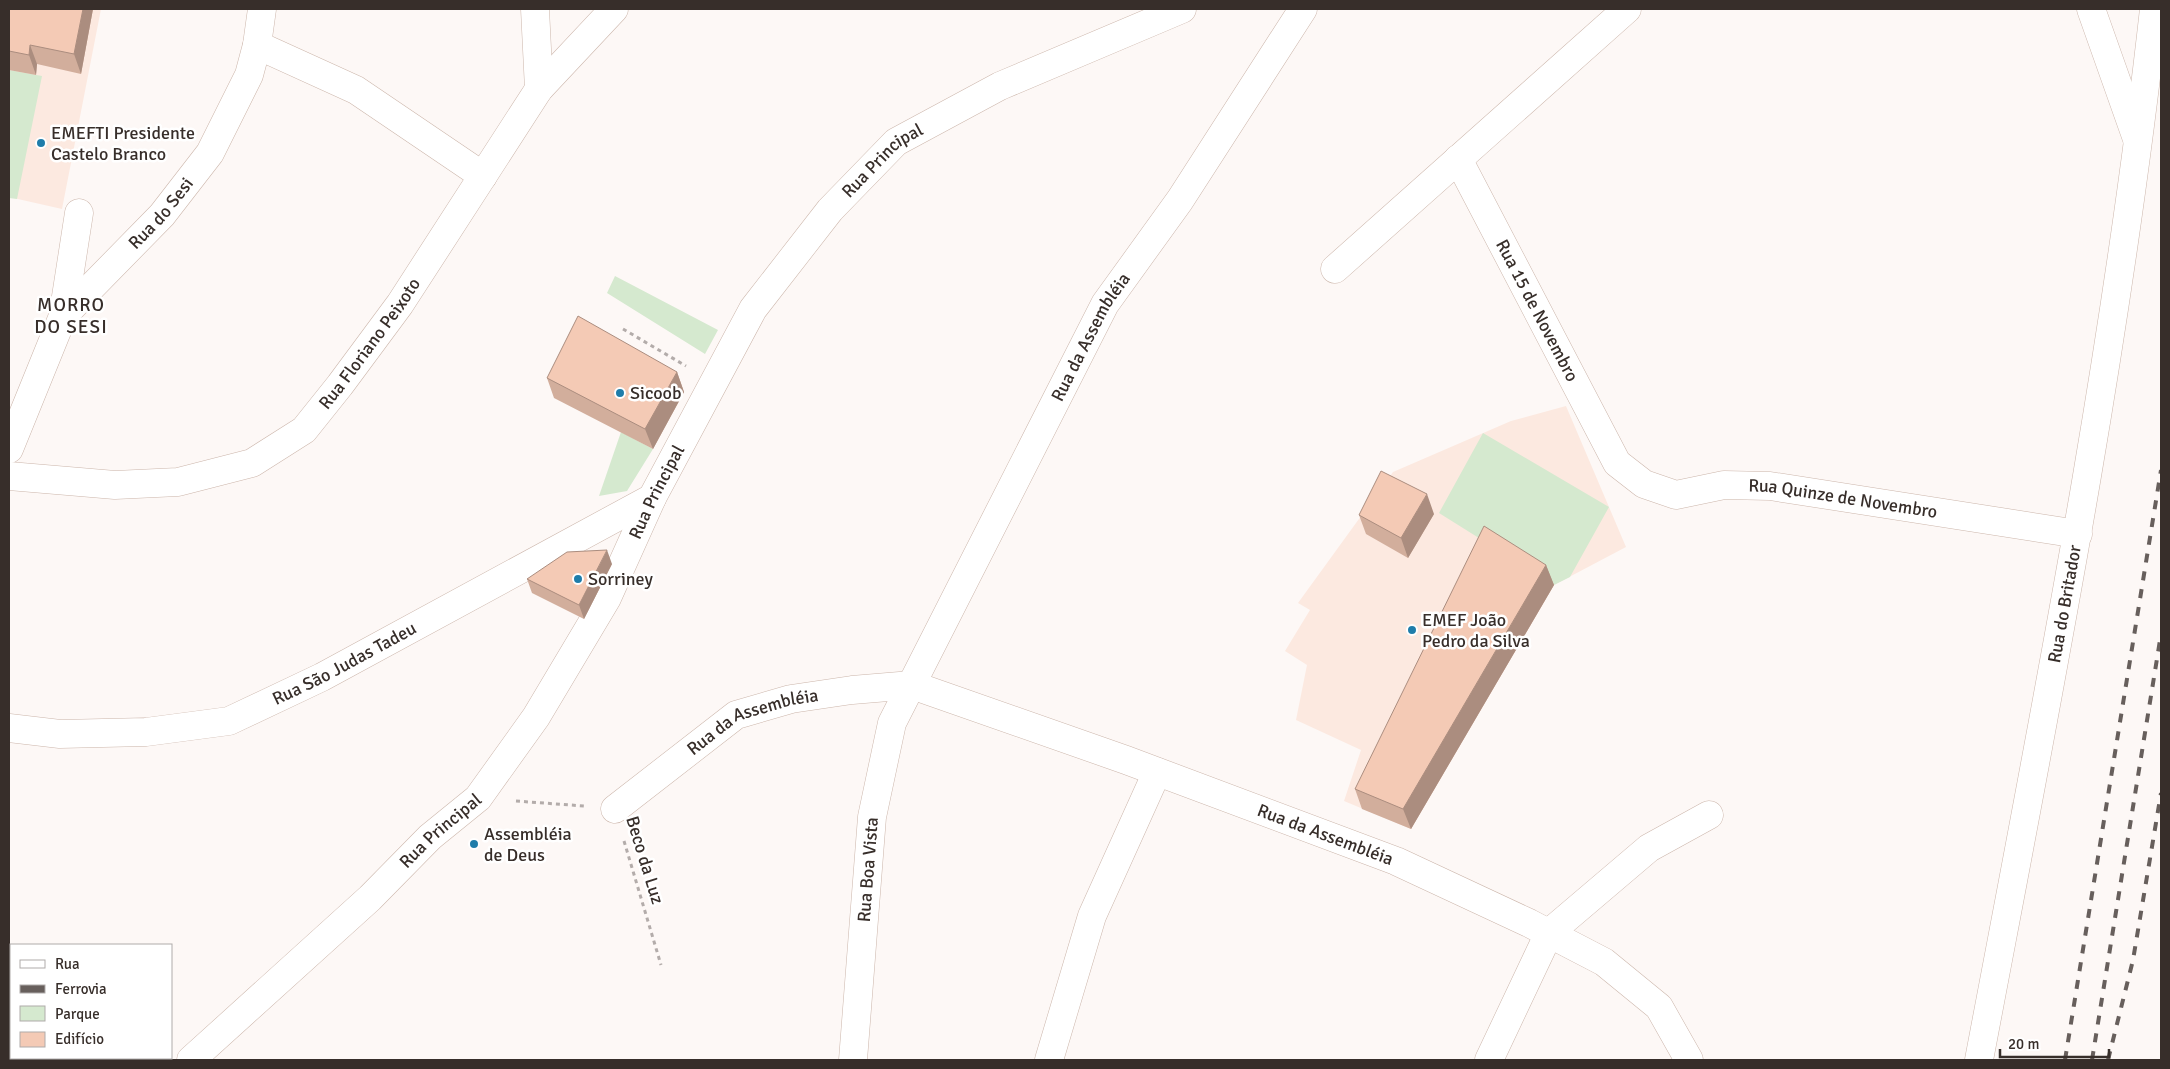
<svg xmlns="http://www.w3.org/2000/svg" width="2170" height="1069" viewBox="0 0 2170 1069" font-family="Signika,sans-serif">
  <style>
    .built { fill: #fce9e0 }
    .green { fill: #d5e9cf }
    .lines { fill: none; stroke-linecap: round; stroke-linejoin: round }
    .minor-casing { stroke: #ccb6ab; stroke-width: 29 }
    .path { stroke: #b3acaa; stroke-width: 3; stroke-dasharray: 4 4; stroke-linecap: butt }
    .minor { stroke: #fff; stroke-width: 28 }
    .rail { stroke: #675f5c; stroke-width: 4; stroke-dasharray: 9 9; stroke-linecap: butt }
    .wall { fill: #d2ae9c }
    .shaded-wall { fill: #ab8d7f }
    .building { fill: #f4cab5; stroke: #ab8d7f }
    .poi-dot { fill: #1f7daa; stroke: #fff; stroke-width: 2 }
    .labels { text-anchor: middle; stroke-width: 5; stroke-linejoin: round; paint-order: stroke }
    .poi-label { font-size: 18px; fill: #372e2a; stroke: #fff; text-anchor: start }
    .street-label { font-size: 18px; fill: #372e2a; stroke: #fff }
    .neighbourhood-label { font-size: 19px; letter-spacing: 1px; fill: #372e2a; stroke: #fff }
  </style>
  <rect width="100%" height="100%" fill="#fdf8f6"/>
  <path class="built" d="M9,9H101L62,209L9,197Z
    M1566,406L1626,547L1554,585L1411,829L1344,801L1361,750L1296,720L1307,665L1285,651L1310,610L1298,603L1393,472L1511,421Z"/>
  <path class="green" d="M9,70L42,76L17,199L9,198Z
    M615,276L718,330L705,354L607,293Z
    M621,432L653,449L627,491L599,496Z
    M1483,433L1609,507L1570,577L1554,585L1439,513Z"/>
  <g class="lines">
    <g class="minor-casing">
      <g id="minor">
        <path d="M535,9L539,89"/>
        <path d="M2091,9L2137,139"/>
        <path d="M257,45L356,90L483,176"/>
        <path id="s1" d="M1458,159L1617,463L1644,484L1676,495L1724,485L1770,486L2078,534"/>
        <path d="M1335,269L1627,9"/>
        <path id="s2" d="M63,316L162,215L210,153L249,75L257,45L262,9"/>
        <path d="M9,449L63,316L79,213"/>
        <path id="s3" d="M9,476L115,485L178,482L252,463L304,430L340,385L400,304L539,89L614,9"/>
        <path id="s4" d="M9,728L60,734L146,732L229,721L322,677L652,498"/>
        <path id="s5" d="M615,809L736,715L791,699L852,690L912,685L1126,760L1396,861L1529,923L1604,962L1659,1007L1689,1060"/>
        <path id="s6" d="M191,1060L370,898L430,837L478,798L536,717L607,598L652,498L753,309L830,210L896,142L1000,86L1182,9"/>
        <path id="s7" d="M853,1060L872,817L892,723L1105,304L1180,200L1303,9"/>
        <path d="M1049,1060L1092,916L1157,772"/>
        <path d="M1489,1060L1549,933L1649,848L1709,815"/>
        <path id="s8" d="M1979,1060C2045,711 2115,362 2154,9"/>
      </g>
    </g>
    <path class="path" d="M623,329L686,366
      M516,801L584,806
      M624,841L661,965"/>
    <use href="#minor" class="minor"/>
    <path class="rail" d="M2065,1060L2161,470
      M2092,1060L2161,634
      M2108,1060L2133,960L2161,793"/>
  </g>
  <path class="wall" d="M9,9H93L81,74L37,64L36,75L9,70Z
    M677,372L684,392L653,449L554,398L547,378Z
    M1434,514L1408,558L1366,534L1359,515Z
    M612,564L584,619L532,593L527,579Z
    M1546,565L1554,585L1411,829L1362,809L1355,789Z"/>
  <path class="shaded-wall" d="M83,9H93L81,74L74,54Z
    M30,45L37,64L36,75L29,55Z
    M677,372L684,392L653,449L645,429Z
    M1427,494L1434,514L1408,558L1401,538Z
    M607,550L612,564L584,619L579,605Z
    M1546,565L1554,585L1411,829L1403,809Z"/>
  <path class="building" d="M9,9H83L74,54L30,45L29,55L9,51Z
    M578,316L677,372L645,429L547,378Z
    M1381,471L1427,494L1401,538L1359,515Z
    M1484,526L1546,565L1403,809L1355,789Z
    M607,550L579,605L527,579L567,552Z"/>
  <g class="poi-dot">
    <circle cx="41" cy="143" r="5"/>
    <circle cx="620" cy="393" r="5"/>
    <circle cx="578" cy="579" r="5"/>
    <circle cx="1412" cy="630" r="5"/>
    <circle cx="474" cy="844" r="5"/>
  </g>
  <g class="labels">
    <g class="poi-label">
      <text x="51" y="139">EMEFTI Presidente<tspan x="51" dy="21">Castelo Branco</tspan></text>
      <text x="630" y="399">Sicoob</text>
      <text x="588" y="585">Sorriney</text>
      <text x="1422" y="626">EMEF João<tspan x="1422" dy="21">Pedro da Silva</tspan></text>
      <text x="484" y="840">Assembléia<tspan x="484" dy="21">de Deus</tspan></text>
    </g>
    <g class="street-label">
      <text dy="6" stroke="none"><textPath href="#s6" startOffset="1149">Rua Principal</textPath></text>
      <text dy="6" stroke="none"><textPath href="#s2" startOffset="142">Rua do Sesi</textPath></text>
      <text dy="6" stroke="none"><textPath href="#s1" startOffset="171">Rua 15 de Novembro</textPath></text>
      <text dy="6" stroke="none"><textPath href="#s7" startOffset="774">Rua da Assembléia</textPath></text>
      <text dy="6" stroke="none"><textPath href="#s3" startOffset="416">Rua Floriano Peixoto</textPath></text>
      <text dy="6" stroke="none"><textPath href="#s6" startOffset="744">Rua Principal</textPath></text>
      <text dy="6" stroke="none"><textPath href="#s1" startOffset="580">Rua Quinze de Novembro</textPath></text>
      <text dy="6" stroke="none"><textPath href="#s8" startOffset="464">Rua do Britador</textPath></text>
      <text dy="6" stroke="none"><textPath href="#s4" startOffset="350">Rua São Judas Tadeu</textPath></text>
      <text dy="6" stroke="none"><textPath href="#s5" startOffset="166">Rua da Assembléia</textPath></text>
      <text dy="6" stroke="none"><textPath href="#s6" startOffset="339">Rua Principal</textPath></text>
      <text dy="6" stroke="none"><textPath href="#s5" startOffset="772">Rua da Assembléia</textPath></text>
      <text transform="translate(645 860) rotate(73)" y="6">Beco da Luz</text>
      <text dy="6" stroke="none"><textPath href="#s7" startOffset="191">Rua Boa Vista</textPath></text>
    </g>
    <g class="neighbourhood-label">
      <text x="71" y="311">MORRO<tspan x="71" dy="22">DO SESI</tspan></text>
    </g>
  </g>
  <rect width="2170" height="1069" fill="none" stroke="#372e2a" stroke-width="20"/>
  <rect x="10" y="944" width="162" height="115" fill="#ffffff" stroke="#afabaa"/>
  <rect x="20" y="960" width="25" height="8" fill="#ffffff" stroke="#afabaa"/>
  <text x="55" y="969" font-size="15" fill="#372e2a">Rua</text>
  <rect x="20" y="985" width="25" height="8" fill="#675f5c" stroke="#afabaa"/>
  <text x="55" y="994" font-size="15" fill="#372e2a">Ferrovia</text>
  <rect x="20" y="1006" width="25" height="15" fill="#d5e9cf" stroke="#afabaa"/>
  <text x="55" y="1019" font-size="15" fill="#372e2a">Parque</text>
  <rect x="20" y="1032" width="25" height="15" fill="#f4cab5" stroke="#afabaa"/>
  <text x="55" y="1044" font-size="15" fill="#372e2a">Edifício</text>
  <path d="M2000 1049v8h109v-8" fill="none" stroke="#372e2a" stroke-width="2.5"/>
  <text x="2008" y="1049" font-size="15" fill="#372e2a" stroke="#ffffff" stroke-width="4" paint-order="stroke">20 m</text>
</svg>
